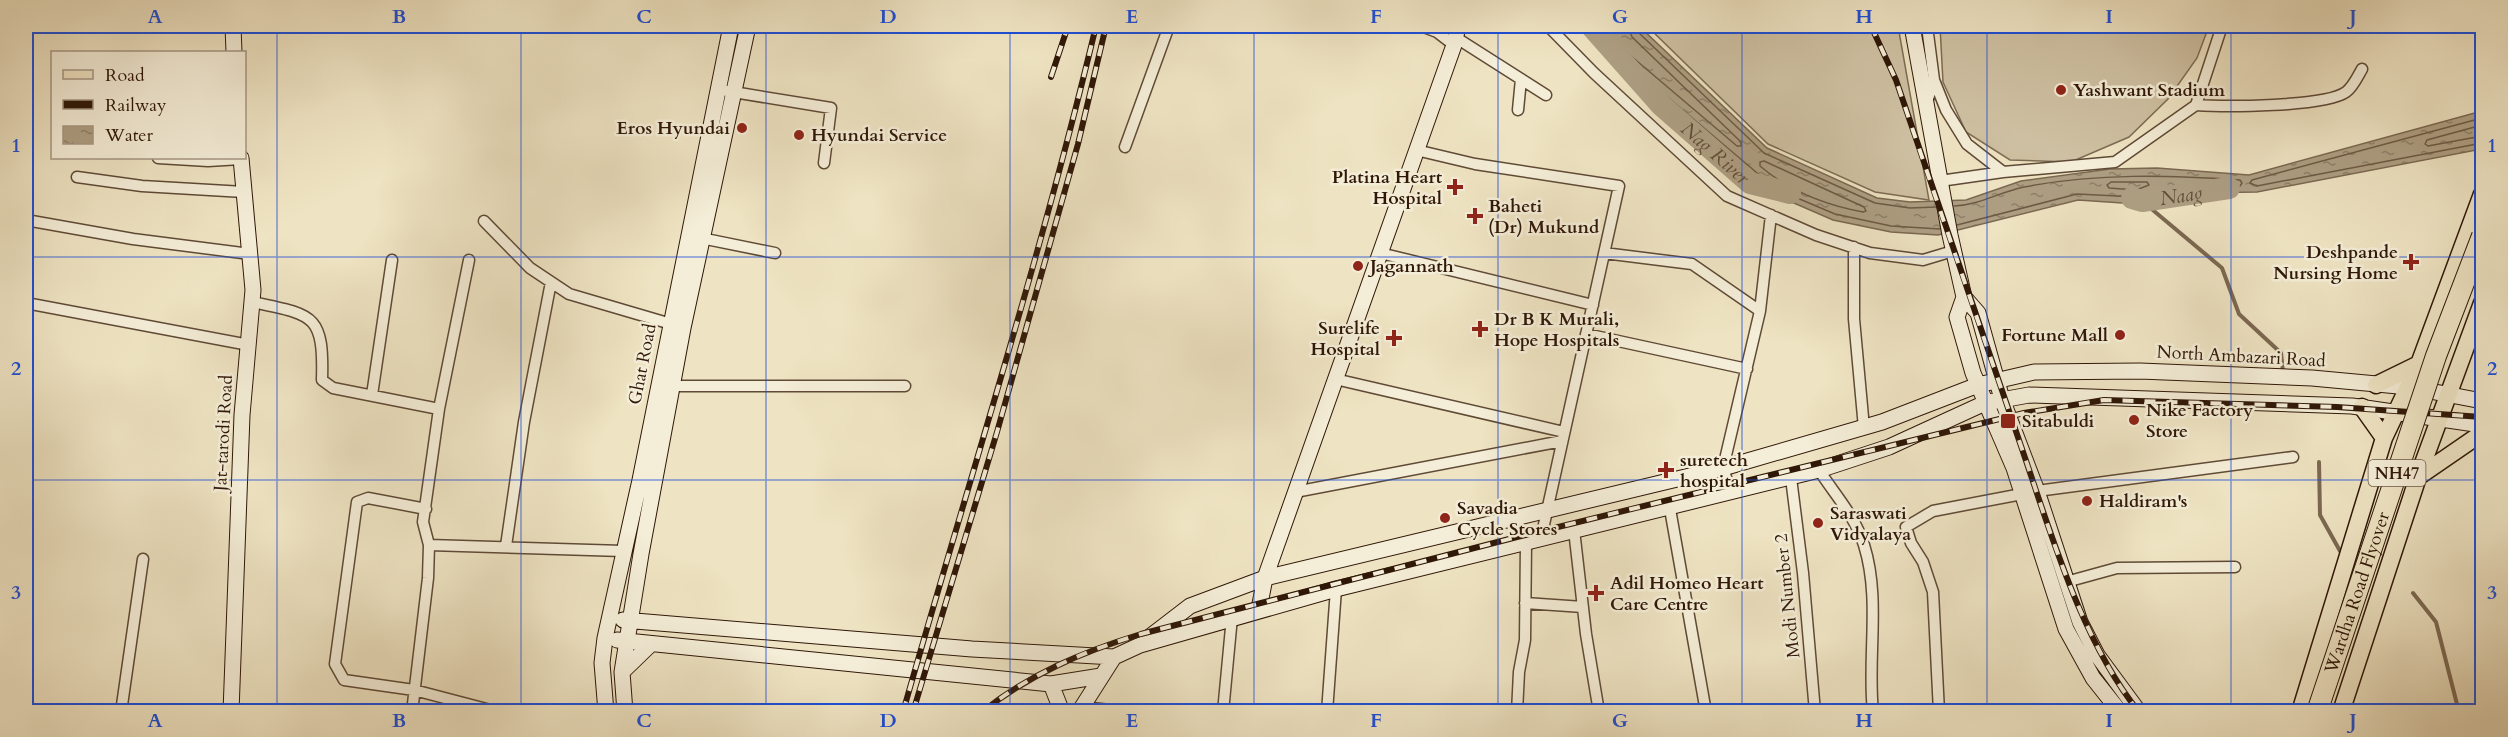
<svg xmlns="http://www.w3.org/2000/svg" width="2508" height="737" viewBox="0 0 2508 737" font-family="Cardo,serif">
  <style>
    .grass { fill: #cec0a2; stroke: #7e6c54; stroke-width: 1.5 }
    .water { fill: url(#water-ripples); stroke: #7b6851; stroke-width: 1.5 }
    .lines { fill: none; stroke-linecap: round; stroke-linejoin: round }
    .shore { stroke: #6e5a44; stroke-width: 1.5 }
    .stream { stroke: #7b6851; stroke-width: 4 }
    .river { stroke: #ad9e82; stroke-width: 22 }
    .street-casing { stroke: #5f4a36; stroke-width: 13 }
    .secondary-casing { stroke: #2f1707; stroke-width: 17 }
    .primary-casing { stroke: #2f1707; stroke-width: 19 }
    .street { stroke: #f4edd7; stroke-width: 10 }
    .secondary { stroke: #f4edd7; stroke-width: 15 }
    .primary { stroke: #eee3c2; stroke-width: 16 }
    .rail-casing { stroke: #2f1707; stroke-width: 6 }
    .rail { stroke: #f4edd7; stroke-width: 4; stroke-dasharray: 11; stroke-linecap: butt }
    .highway-bridge-casing { stroke: #2f1707; stroke-width: 22; stroke-linecap: butt }
    .highway-bridge { stroke: #eee3c2; stroke-width: 20 }
    .grid { fill: none; stroke: #1d4ed8; stroke-width: 1.5; stroke-opacity: 0.55 }
    .poi-dot { fill: #8f2418; stroke: #f4edd7; stroke-width: 2 }
    .labels { text-anchor: middle; stroke-width: 5; stroke-linejoin: round; paint-order: stroke }
    .shield { fill: #f4edd7; stroke: #6a5745; stroke-width: 1.5 }
    .shield-label { font-size: 16px; font-weight: bold; fill: #2f1707 }
    .poi-label { font-size: 18px; font-weight: bold; fill: #2f1707; stroke: #f4edd7; text-anchor: start }
    .street-label { font-size: 18px; fill: #2f1707; stroke: #f4edd7 }
    .water-label { font-size: 20px; font-style: italic; fill: #614d38; stroke: #f4edd7 }
    .neatline { fill: none; stroke: #1d4ed8; stroke-width: 2 }
    .grid-label { font-size: 20px; text-anchor: middle; font-weight: bold; fill: #1d4ed8 }
  </style>
  <defs>
    <pattern id="water-ripples" width="26" height="14" patternUnits="userSpaceOnUse" patternTransform="scale(1.5)"><rect width="26" height="14" fill="#ad9e82"/><path d="M2 4q2-2 4 0t4 0M15 11q2-2 4 0t4 0" fill="none" stroke="#8d8068"/></pattern>
  </defs>
  <rect width="100%" height="100%" fill="#eee3c2"/>
  <filter id="stains"><feTurbulence type="fractalNoise" baseFrequency=".00333" numOctaves="4"/><feColorMatrix values="0 0 0 0 .2 0 0 0 0 .09 0 0 0 0 .02 0 0 0 .5 -.17"/></filter>
  <radialGradient id="worn" r=".72"><stop offset=".6" stop-color="#630" stop-opacity="0"/><stop offset="1" stop-color="#630" stop-opacity=".3"/></radialGradient>
  <path class="grass" d="M1647,26H1898L1929,200L1875,192L1768,144Z
    M1940,26H2209L2197,58L2168,99L2129,137L2071,162L2010,160L1966,132L1943,82Z"/>
  <path class="water" d="M1581,26H1639L1767,148L1877,198L1910,202L1966,200L2021,181L2110,169L2157,168L2249,175L2482,111V149L2257,192L2188,193L2137,204L2078,200L1938,235L1891,232L1833,220L1773,194L1602,49Z"/>
  <g class="lines">
    <path class="shore" d="M1589,26L1606,45L1776,189L1835,214L1891,226L1940,229
      M1599,26L1611,39L1737,146H1741V142L1632,37L1628,26
      M1635,26L1638,32L1764,153L1875,203L1910,208L1936,207
      M2482,118L2252,180L2250,183L2257,186L2482,143
      M2482,125L2427,140L2425,144L2428,146L2482,136
      M1764,161L1864,207L1866,211L1863,212C1826,205 1789,191 1760,166V162Z
      M2111,182H2147L2149,185L2136,190L2109,188L2107,185Z
      M1954,206C1979,205 2000,192 2024,187C2097,173 2167,175 2240,180L2242,183L2240,186L2188,187L2137,197L2077,194L1957,225"/>
    <path class="stream" d="M2142,201L2222,268L2239,314L2281,353L2283,372
      M2319,462L2320,515L2340,551
      M2413,593L2436,622L2459,712"/>
    <g class="river">
      <path id="s1" d="M1591,26L1661,105L1750,183L1790,193"/>
      <path id="s2" d="M2132,198L2142,201L2229,188"/>
    </g>
    <g class="street-casing">
      <path id="street" d="M1421,26L1437,32L1454,45
        M1548,26L1594,73L1727,196L1816,235L1870,253L1923,260L1953,251
        M1927,26L1934,80
        M1455,37L1546,95
        M727,91L831,108L824,163
        M1927,102L1934,80L1946,110L1967,144L2003,172
        M2196,105C2224,107 2325,107 2346,92C2353,87 2358,76 2362,69
        M1518,110L1521,79
        M1125,147L1169,26
        M1416,150L1475,164L1619,186L1541,538
        M158,158L208,161L241,159
        M77,177L142,186L244,192
        M1940,181L2003,172L2115,162L2196,105L2222,26
        M26,220L133,239L250,254
        M484,221L530,268L569,294L678,326
        M696,237L775,253
        M1854,247V319L1864,428
        M1380,253L1593,305
        M1604,253L1692,264L1760,311
        M252,302C313,315 324,313 322,380L333,388L439,409
        M26,303L249,345
        M1586,334L1747,369
        M1335,379L1564,432
        M673,386H905
        M372,395L392,260
        M1819,470C1835,495 1855,516 1864,545C1881,599 1867,657 1873,712
        M1791,478L1803,573L1815,712
        M2037,491L2293,457
        M1295,492L1562,441
        M1731,493L1723,468L1760,311L1771,215
        M426,509L368,498L357,502L335,664L344,680L414,690L498,712
        M1670,509L1706,712
        M1574,530L1586,634L1599,712
        M429,545L623,551
        M506,546L524,422L551,282
        M2066,582L2117,568L2235,567
        M1525,603L1583,607
        M1083,707L1128,712
        M121,712L143,559
        M412,712L428,578L429,545L423,522L439,409L469,260
        M1223,712L1232,617
        M1327,712L1336,589
        M1517,712L1519,672L1525,640L1526,542
        M1939,712L1933,592L1923,562L1911,543L1906,527L1933,511L2022,494"/>
    </g>
    <g class="secondary-casing">
      <path id="secondary" d="M233,26L234,52
        M1912,26L1950,235L1964,297L1978,313L2002,399L2037,491L2080,622L2097,655L2139,712
        M1964,297L1957,317L1973,373L2014,468L2066,629L2093,678L2120,712
        M1259,609L1265,578L1454,45L1458,26
        M623,620L972,649L1114,657
        M1147,639L1190,606L1265,578L1723,468L1882,422L1978,385L2034,372L2140,371L2312,378L2409,387L2482,401
        M617,640L1051,684L1101,676
        M622,672L651,644
        M1051,684L1062,712
        M231,712L242,415L253,290L241,158
        M606,712L602,663L605,638L640,480L731,26
        M625,712L622,672L641,554L683,328L748,26
        M1079,712L1114,657L1140,645L1336,589L1819,470L1889,447L1985,403L2029,395L2352,406L2482,425"/>
    </g>
    <g class="primary-casing">
      <path id="primary" d="M2376,385L2419,364
        M2362,407L2384,438
        M2418,477L2482,433
        M2300,712L2384,438L2419,364L2482,194
        M2341,712L2418,477L2482,303"/>
    </g>
    <use href="#street" class="street"/>
    <use href="#secondary" class="secondary"/>
    <use href="#primary" class="primary"/>
    <g class="rail-casing">
      <path id="rail" d="M1871,26L1896,80C1937,202 1979,324 2021,446C2051,533 2081,640 2139,712
        M1051,77L1068,26
        M903,712C968,483 1041,257 1096,26
        M913,712L997,432L1078,144L1106,26
        M982,712C1030,674 1082,652 1141,634L1517,537L2024,413L2104,400L2337,407L2482,417"/>
    </g>
    <use href="#rail" class="rail"/>
    <g class="highway-bridge-casing">
      <g id="highway-bridge">
        <path id="s3" d="M2317,712L2436,356L2482,236"/>
      </g>
    </g>
    <use href="#highway-bridge" class="highway-bridge"/>
  </g>
  <path class="grid" d="M277,26V712M521,26V712M766,26V712M1010,26V712M1254,26V712M1498,26V712M1742,26V712M1987,26V712M2231,26V712M26,257H2482M26,480H2482"/>
  <g class="poi-dot">
    <circle cx="2061" cy="90" r="6"/>
    <circle cx="742" cy="128" r="6"/>
    <circle cx="799" cy="135" r="6"/>
    <path d="M1452 178h6v6h6v6h-6v6h-6v-6h-6v-6h6z"/>
    <path d="M1472 207h6v6h6v6h-6v6h-6v-6h-6v-6h6z"/>
    <path d="M2408 253h6v6h6v6h-6v6h-6v-6h-6v-6h6z"/>
    <circle cx="1358" cy="266" r="6"/>
    <path d="M1477 320h6v6h6v6h-6v6h-6v-6h-6v-6h6z"/>
    <circle cx="2120" cy="335" r="6"/>
    <path d="M1391 329h6v6h6v6h-6v6h-6v-6h-6v-6h6z"/>
    <circle cx="2134" cy="420" r="6"/>
    <rect x="2000" y="413" width="16" height="16" rx="3"/>
    <path d="M1663 461h6v6h6v6h-6v6h-6v-6h-6v-6h6z"/>
    <circle cx="2087" cy="501" r="6"/>
    <circle cx="1445" cy="518" r="6"/>
    <circle cx="1818" cy="523" r="6"/>
    <path d="M1593 584h6v6h6v6h-6v6h-6v-6h-6v-6h6z"/>
  </g>
  <g class="labels">
    <rect class="shield" x="2368.5" y="460" width="57" height="26" rx="4.5"/>
    <g class="shield-label">
      <text x="2397" y="479">NH47</text>
    </g>
    <g class="poi-label">
      <text x="2073" y="96">Yashwant Stadium</text>
      <text x="730" y="134" text-anchor="end">Eros Hyundai</text>
      <text x="811" y="141">Hyundai Service</text>
      <text x="1442" y="183" text-anchor="end">Platina Heart<tspan x="1442" dy="21">Hospital</tspan></text>
      <text x="1488" y="212">Baheti<tspan x="1488" dy="21">(Dr) Mukund</tspan></text>
      <text x="2398" y="258" text-anchor="end">Deshpande<tspan x="2398" dy="21">Nursing Home</tspan></text>
      <text x="1370" y="272">Jagannath</text>
      <text x="1494" y="325">Dr B K Murali,<tspan x="1494" dy="21">Hope Hospitals</tspan></text>
      <text x="1380" y="334" text-anchor="end">Surelife<tspan x="1380" dy="21">Hospital</tspan></text>
      <text x="2108" y="341" text-anchor="end">Fortune Mall</text>
      <text x="2146" y="416">Nike Factory<tspan x="2146" dy="21">Store</tspan></text>
      <text x="2022" y="427">Sitabuldi</text>
      <text x="1680" y="466">suretech<tspan x="1680" dy="21">hospital</tspan></text>
      <text x="2099" y="507">Haldiram's</text>
      <text x="1457" y="514">Savadia<tspan x="1457" dy="21">Cycle Stores</tspan></text>
      <text x="1830" y="519">Saraswati<tspan x="1830" dy="21">Vidyalaya</tspan></text>
      <text x="1610" y="589">Adil Homeo Heart<tspan x="1610" dy="21">Care Centre</tspan></text>
    </g>
    <g class="street-label">
      <text transform="translate(2241 356) rotate(3)" y="6">North Ambazari Road</text>
      <text transform="translate(642 364) rotate(-79)" y="6">Ghat Road</text>
      <text transform="translate(223 433) rotate(-87)" y="6">Jat-tarodi Road</text>
      <text dy="6" stroke="none"><textPath href="#s3" startOffset="126">Wardha Road Flyover</textPath></text>
      <text transform="translate(1787 596) rotate(-96)" y="6">Modi Number 2</text>
    </g>
    <g class="water-label">
      <text dy="7" stroke="none"><textPath href="#s1" startOffset="178">Nag River</textPath></text>
      <text dy="7" stroke="none"><textPath href="#s2" startOffset="50">Naag</textPath></text>
    </g>
  </g>
  <rect width="2508" height="737" fill="none" stroke="#eee3c2" stroke-width="66"/>
  <rect x="51" y="51" width="195" height="108" fill="#f4edd7" stroke="#a59784" stroke-width="1.5"/>
  <rect x="63" y="70" width="30" height="9" fill="#eee3c2" stroke="#a59784" stroke-width="1.5"/>
  <text x="105" y="81" font-size="18" fill="#2f1707">Road</text>
  <rect x="63" y="100" width="30" height="9" fill="#2f1707" stroke="#a59784" stroke-width="1.5"/>
  <text x="105" y="111" font-size="18" fill="#2f1707">Railway</text>
  <rect x="63" y="126" width="30" height="18" fill="url(#water-ripples)" stroke="#a59784" stroke-width="1.5"/>
  <text x="105" y="141" font-size="18" fill="#2f1707">Water</text>
  <rect x="33" y="33" width="2442" height="671" class="neatline"/>
  <g class="grid-label">
    <text x="155" y="23">A</text>
    <text x="399" y="23">B</text>
    <text x="644" y="23">C</text>
    <text x="888" y="23">D</text>
    <text x="1132" y="23">E</text>
    <text x="1376" y="23">F</text>
    <text x="1620" y="23">G</text>
    <text x="1864" y="23">H</text>
    <text x="2109" y="23">I</text>
    <text x="2353" y="23">J</text>
    <text x="16" y="152">1</text>
    <text x="2492" y="152">1</text>
    <text x="16" y="375">2</text>
    <text x="2492" y="375">2</text>
    <text x="16" y="599">3</text>
    <text x="2492" y="599">3</text>
    <text x="155" y="727">A</text>
    <text x="399" y="727">B</text>
    <text x="644" y="727">C</text>
    <text x="888" y="727">D</text>
    <text x="1132" y="727">E</text>
    <text x="1376" y="727">F</text>
    <text x="1620" y="727">G</text>
    <text x="1864" y="727">H</text>
    <text x="2109" y="727">I</text>
    <text x="2353" y="727">J</text>
  </g>
  <rect width="100%" height="100%" filter="url(#stains)"/>
  <rect width="100%" height="100%" fill="url(#worn)"/>
</svg>
